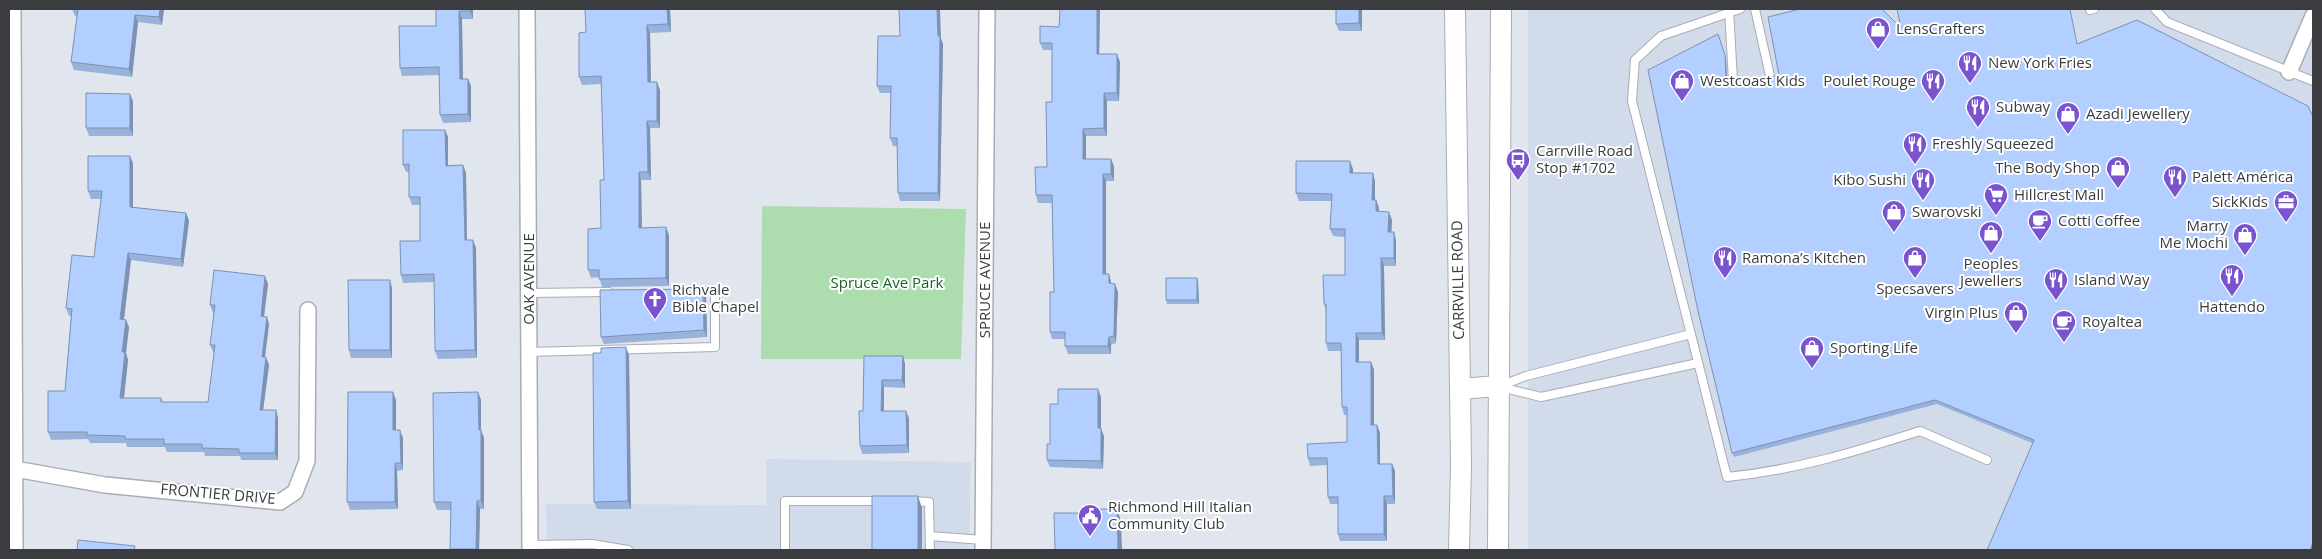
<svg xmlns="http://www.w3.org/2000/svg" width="2322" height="559" viewBox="0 0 2322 559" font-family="'Open Sans',sans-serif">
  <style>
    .built { fill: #d2dbea }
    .green { fill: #adddae }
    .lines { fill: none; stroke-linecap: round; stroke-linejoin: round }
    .lane-casing { stroke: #a8acb4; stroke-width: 10 }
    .street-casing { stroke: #a8acb4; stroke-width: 18 }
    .secondary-casing { stroke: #a8acb4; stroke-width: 22 }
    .lane { stroke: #fff; stroke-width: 8 }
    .street { stroke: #fff; stroke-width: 15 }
    .secondary { stroke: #fff; stroke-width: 20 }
    .wall { fill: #99b2db }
    .shaded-wall { fill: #7d91b2 }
    .building { fill: #b2cfff; stroke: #7d91b2 }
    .labels { text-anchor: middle; stroke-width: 4; stroke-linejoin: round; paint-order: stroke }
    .poi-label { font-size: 15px; fill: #3a3c3f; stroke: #fff; text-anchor: start }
    .street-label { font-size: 15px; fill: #3a3c3f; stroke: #fff }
    .park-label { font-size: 15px; fill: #146321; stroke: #fff }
  </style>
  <rect width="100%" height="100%" fill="#e1e6ee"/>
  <path class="built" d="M1528,9H2313V550H1528Z
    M766,459L971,462L969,550H547L546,504L766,505Z"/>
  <path class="green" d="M762,206L966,209L961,359H761Z"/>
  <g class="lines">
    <g class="lane-casing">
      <path id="lane" d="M1729,9L1733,81
        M1740,9L1661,36L1635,60L1632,101L1727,477C1796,470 1854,452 1920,431L1987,460
        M1755,9L1770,76
        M2155,9L2167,22L2313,81
        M2090,10L2094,9
        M529,293L609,292
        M529,352L715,347V291H695
        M1500,386L1526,376L1691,334
        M1500,387L1541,397L1698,363
        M911,501L929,502L930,550
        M930,536L983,540
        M530,545L592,544L628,550
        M785,550V501H882"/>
    </g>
    <g class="street-casing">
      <path id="street" d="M13,9L15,550
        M527,9L530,550
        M2289,72L2313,16
        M15,469L105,485L280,502L295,492L307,461L308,310
        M983,550L987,9"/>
    </g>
    <g class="secondary-casing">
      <path id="secondary" d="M1455,9L1461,465L1459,550
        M1460,389L1498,386
        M1498,550L1501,9"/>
    </g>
    <use href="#lane" class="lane"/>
    <use href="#street" class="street"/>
    <use href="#secondary" class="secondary"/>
  </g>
  <path class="wall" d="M72,9H164L162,25L138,22L132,77L74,70L71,62L77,16H75Z
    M436,9H473V19H462L463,79H468L471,86V122L443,123L440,115L439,75L402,76L400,68L436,26Z
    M585,9H670L671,32L650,33L651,82L660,90V128H650L651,180H641L642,228L669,235V286L602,287L599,277L591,278L588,270L601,228L604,180L601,84L582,85L579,77L586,32Z
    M1060,9H1100L1099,54L1120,62L1119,101H1107V136H1086V159L1114,166V181H1106V274H1109L1111,283L1115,284L1118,292L1116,343L1111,345V354H1068L1065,346V339H1052L1050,332L1054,292L1052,203H1038L1036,195L1047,167L1052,102V50H1043L1040,43L1059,27Z
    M1362,9V31H1339L1336,24Z
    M1901,28L2078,44L2313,117V550L2032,443L1937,404L1734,457L1732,453L1726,59L1727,80L1735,86L1779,75Z
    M941,39L943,44L940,201H900L898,193L897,146H893L890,138L891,93H880L877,86Z
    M133,101V136H89L86,128Z
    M445,130L448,137V165H463L466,173L467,240L476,248L477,358L438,359L435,351V282L403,283L401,275L420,241V205H412L409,197V172H406L403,165Z
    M133,163V207L186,213L189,221L183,267L131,260L124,319L126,320L129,327L126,353L128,360L124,398H161L163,402H208L214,353L213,352L210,345L214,313H213L210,305L268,284L264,316L267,317L269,324L265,357L269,365L263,410L278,418V460H241L240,456H205L204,452H167L165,447H127L126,443H90L88,439L51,440L48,432L65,391L71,316H69L66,308L94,257L101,199H91L88,191Z
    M1353,169V173L1375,181V200H1376L1379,208V212L1392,220L1391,232L1396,240V266H1384L1385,340H1359V362H1371L1374,370V425H1377L1380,433V464H1392L1395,471V504H1387V541H1340L1338,534V504H1330L1328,497L1327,465L1310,466L1308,458L1347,442V415H1344L1342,407L1341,351H1328L1326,343V311L1324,304L1345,275V237L1333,236L1330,229L1332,201H1299L1296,193Z
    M1197,278L1198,282L1199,304H1167L1166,300Z
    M392,288V358H351L349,350Z
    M703,289L706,297L707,337L604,344L601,337Z
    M629,355L631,509H597L594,502Z
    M864,356H903L905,364V388L884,387V411L909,418V453L862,454L860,446L863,411Z
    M478,392L481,400V430L484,438V509H480L479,550H450L451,510H437L434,502Z
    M1101,397V429L1104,436L1103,469L1050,467L1047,460L1058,404Z
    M396,400V430L403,438V470L397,471L398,509L350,510L347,502Z"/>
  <path class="shaded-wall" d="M160,9H164L162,25L159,17Z
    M470,9H473V19L470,11Z
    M667,9H670L671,32L668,24Z
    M937,9H940L941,39L943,44L940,201L938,193V36Z
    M1097,9H1100L1099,61L1097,54Z
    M1359,9H1362V31L1359,23Z
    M459,11L462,19L463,86L460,79Z
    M135,15L138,22L132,77L129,69Z
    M647,25L650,33L651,90L648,82Z
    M1718,34L1726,59L1727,82L1726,78Z
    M1117,54L1120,62L1119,101L1117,93Z
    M468,79L471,86V122L468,114Z
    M657,82L660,90V128L657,121Z
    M1104,93L1107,101V136L1104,128Z
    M130,94L133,101V136L130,128Z
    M647,121L650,128L651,180L648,172Z
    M1083,129L1086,136V167L1083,159Z
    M445,130L448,137V173L446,166Z
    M130,156L133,163V214L130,207Z
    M1111,159L1114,166V181L1111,174Z
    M1350,161L1353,169V181L1350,173Z
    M463,165L466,173L467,248L465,240Z
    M639,172L641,180L642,236L639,228Z
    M1373,173L1375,181V208L1372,200Z
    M1103,174L1106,181V282L1103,274Z
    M1376,200L1379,208V219L1376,211Z
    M1389,212L1392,220L1391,240L1388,232Z
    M186,213L189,221L183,267L181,259Z
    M666,227L669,235V286L666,278Z
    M1394,232L1396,240V266L1394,258Z
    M473,240L476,248L477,358L475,350Z
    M128,253L131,260L123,327L120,319Z
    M1381,258L1384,266L1385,340L1382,333Z
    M1109,274L1111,282V290L1109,283Z
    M265,276L268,284L263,324L261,316Z
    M1197,278L1198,282L1199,304L1197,300Z
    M390,280L392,288V358L390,350Z
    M1115,284L1118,292L1116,343L1114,336Z
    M703,289L706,297L707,337L704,330Z
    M267,317L269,324L264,364L262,357Z
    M126,320L129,327L126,353L128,360L123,406L120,398L122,352Z
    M1356,333L1359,340V370L1356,362Z
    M1109,337L1111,345V354L1108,346Z
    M626,347L629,355L631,509L628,501Z
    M903,356L905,364V388L902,380Z
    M266,357L269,365L262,418L260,410Z
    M1371,362L1374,370V433L1371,425Z
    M882,380L884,387V419L881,411Z
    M1098,389L1101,397V429L1104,436L1103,469L1101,461L1098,428Z
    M393,392L396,400V438L393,430Z
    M478,392L481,400V430L484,438V509L481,501Z
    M276,410L278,418V460L275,453Z
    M906,411L909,418V453L907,445Z
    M1377,425L1380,433V472L1378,464Z
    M400,430L403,438V470L401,463Z
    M395,463L397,471L398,509L395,502Z
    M1392,464L1395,471V504L1393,496Z
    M918,496L922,508V550H918Z
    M1384,496L1387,504V541L1384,534Z
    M477,501L480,509L479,550H476V549Z
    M1117,509L1121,521L1122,550H1118Z
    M2313,542V550H2310Z"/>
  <path class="building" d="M78,9H160L159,17L135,15L129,69L71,62Z
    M436,9H470V11H459L460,79H468V114L440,115L439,67L400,68L399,26H436Z
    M585,9H667L668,24L647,25L648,82H657V121H647L648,172H639V228L666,227V278L599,279V270H588V229L601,228L600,180H604L601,76L579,77V33L586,32Z
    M899,9H937L938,36H940L938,193H898L897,138H890L891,86H877L878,36H900Z
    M1060,9H1097V54H1117V93H1104V128L1083,129V159H1111V174H1103V274H1109V283L1115,284L1114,336L1109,337L1108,346H1065V332H1050V292H1054L1052,195H1036L1035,167H1047L1046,102H1052V43H1040V26L1059,27Z
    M1336,9H1359V23L1336,24Z
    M1800,9H1882L1901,28L1897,9H2070L2077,44L2137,20L2308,106L2313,117V542L2310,550H1987L2034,440L1935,400L1732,453L1698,311L1648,70L1718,34L1725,55L1726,78L1729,82H1733L1734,86L1779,75L1768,17Z
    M86,93L130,94V128H86Z
    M403,130H445L446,166L463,165L465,240H473L475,350L435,351L434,274L401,275L400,241H420V197H409V164L403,165Z
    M88,156H130V207L186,213L181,259L128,253L120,319L126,320L122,352H125L120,398H161V402H208L215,345H210L215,305H210L214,270L265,276L261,316L267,317L262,357H266L260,410H276L275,453H239V449L202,448V444H164V439H125V436L87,435V432H48V391H65L72,309L66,308L72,255L94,257L102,191H88Z
    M1296,161H1350V173H1373L1372,200H1376V211L1389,212L1388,232H1394V258H1381L1382,333H1356V362H1371V425H1377L1378,464H1392L1393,496H1384V534H1338V497H1328L1327,458H1308L1307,444L1347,442V407H1342L1341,343H1326V304H1324L1323,275H1345V229H1330L1332,194L1296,193Z
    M1166,278H1197V300H1166Z
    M348,280H390V350H349Z
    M703,289L704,330L601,337L600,290Z
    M626,347L628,501L594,502L593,353H601V348Z
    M864,356H903L902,380H882L881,411H906L907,445L860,446L859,411H863Z
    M1058,389H1098V428H1101V461L1047,460V444H1050V404H1058Z
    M348,392H393V430H400L401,463H395V502H347Z
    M478,392L479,430H481V501H477L476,549H450L451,502H434L433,393Z
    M872,496H918V550H872Z
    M1083,509H1117L1118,550H1055L1054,513H1081Z
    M78,540L135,546L134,550H77Z"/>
  <defs>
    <g id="shop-pin" transform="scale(1.25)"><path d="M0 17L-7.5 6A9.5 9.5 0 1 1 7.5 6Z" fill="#7a54ce" stroke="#fff"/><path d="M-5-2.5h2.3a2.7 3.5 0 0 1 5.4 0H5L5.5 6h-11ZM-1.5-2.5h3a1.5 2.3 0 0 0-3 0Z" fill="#fff"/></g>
    <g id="restaurant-pin" transform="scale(1.25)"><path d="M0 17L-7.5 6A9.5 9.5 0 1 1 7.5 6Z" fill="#7a54ce" stroke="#fff"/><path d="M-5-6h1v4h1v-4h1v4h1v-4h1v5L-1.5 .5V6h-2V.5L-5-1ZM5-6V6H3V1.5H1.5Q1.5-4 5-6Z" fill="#fff"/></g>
    <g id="bus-pin" transform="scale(1.25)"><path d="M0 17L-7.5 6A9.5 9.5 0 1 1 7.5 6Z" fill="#7a54ce" stroke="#fff"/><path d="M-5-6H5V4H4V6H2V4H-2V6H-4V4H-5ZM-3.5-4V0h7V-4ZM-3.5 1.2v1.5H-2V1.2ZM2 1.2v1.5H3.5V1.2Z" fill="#fff"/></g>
    <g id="supermarket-pin" transform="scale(1.25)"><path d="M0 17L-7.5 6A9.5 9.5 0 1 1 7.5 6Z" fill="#7a54ce" stroke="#fff"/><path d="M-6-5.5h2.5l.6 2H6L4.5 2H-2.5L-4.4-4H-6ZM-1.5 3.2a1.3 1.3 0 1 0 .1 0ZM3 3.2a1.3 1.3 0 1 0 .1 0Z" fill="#fff"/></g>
    <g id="office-pin" transform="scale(1.25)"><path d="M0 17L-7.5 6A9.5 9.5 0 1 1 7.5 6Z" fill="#7a54ce" stroke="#fff"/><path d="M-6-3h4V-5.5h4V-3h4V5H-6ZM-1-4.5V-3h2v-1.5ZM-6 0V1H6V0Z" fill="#fff"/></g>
    <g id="cafe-pin" transform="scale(1.25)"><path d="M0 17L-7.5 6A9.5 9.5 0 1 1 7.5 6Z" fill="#7a54ce" stroke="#fff"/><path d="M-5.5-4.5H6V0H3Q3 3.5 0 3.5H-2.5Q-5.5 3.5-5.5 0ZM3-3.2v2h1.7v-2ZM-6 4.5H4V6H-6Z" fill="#fff"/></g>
    <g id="church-pin" transform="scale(1.25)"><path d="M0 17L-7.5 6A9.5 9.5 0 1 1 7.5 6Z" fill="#7a54ce" stroke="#fff"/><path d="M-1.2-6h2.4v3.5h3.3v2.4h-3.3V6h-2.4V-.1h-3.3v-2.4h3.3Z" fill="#fff"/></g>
    <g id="civic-pin" transform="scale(1.25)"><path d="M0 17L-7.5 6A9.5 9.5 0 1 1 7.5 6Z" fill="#7a54ce" stroke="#fff"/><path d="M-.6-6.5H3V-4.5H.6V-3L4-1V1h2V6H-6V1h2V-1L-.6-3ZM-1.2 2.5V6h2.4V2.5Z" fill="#fff"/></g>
  </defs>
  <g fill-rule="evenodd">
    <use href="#shop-pin" x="1878" y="29"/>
    <use href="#restaurant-pin" x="1970" y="63"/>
    <use href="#shop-pin" x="1682" y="81"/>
    <use href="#restaurant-pin" x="1933" y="81"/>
    <use href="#restaurant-pin" x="1978" y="107"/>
    <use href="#shop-pin" x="2068" y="114"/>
    <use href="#restaurant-pin" x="1915" y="144"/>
    <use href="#bus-pin" x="1518" y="160"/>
    <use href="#shop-pin" x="2118" y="168"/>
    <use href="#restaurant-pin" x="2175" y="177"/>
    <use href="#restaurant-pin" x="1923" y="180"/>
    <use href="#supermarket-pin" x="1996" y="195"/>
    <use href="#office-pin" x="2286" y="202"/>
    <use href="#shop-pin" x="1894" y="212"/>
    <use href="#cafe-pin" x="2040" y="221"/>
    <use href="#shop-pin" x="1991" y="233"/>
    <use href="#shop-pin" x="2245" y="235"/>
    <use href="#restaurant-pin" x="1725" y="258"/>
    <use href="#shop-pin" x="1915" y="258"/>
    <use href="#restaurant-pin" x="2232" y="276"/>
    <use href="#restaurant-pin" x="2056" y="280"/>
    <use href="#church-pin" x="655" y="299"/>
    <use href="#shop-pin" x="2016" y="313"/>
    <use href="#cafe-pin" x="2064" y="322"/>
    <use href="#shop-pin" x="1812" y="348"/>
    <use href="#civic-pin" x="1090" y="516"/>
  </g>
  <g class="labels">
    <g class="poi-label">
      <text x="1896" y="34">LensCrafters</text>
      <text x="1988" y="68">New York Fries</text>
      <text x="1700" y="86">Westcoast Kids</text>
      <text x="1916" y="86" text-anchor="end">Poulet Rouge</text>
      <text x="1996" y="112">Subway</text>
      <text x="2086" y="119">Azadi Jewellery</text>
      <text x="1932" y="149">Freshly Squeezed</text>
      <text x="1536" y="156">Carrville Road<tspan x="1536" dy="17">Stop #1702</tspan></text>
      <text x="2100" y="173" text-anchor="end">The Body Shop</text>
      <text x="2192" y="182">Palett América</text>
      <text x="1906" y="185" text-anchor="end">Kibo Sushi</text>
      <text x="2014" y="200">Hillcrest Mall</text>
      <text x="2268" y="207" text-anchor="end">SickKids</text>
      <text x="1912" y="217">Swarovski</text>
      <text x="2058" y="226">Cotti Coffee</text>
      <text x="2228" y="231" text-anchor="end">Marry<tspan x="2228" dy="17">Me Mochi</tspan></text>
      <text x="1742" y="263">Ramona’s Kitchen</text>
      <text x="1991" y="269" text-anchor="middle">Peoples<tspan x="1991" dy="17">Jewellers</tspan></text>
      <text x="2074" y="285">Island Way</text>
      <text x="1915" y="294" text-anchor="middle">Specsavers</text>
      <text x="672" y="295">Richvale<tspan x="672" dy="17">Bible Chapel</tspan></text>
      <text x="2232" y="312" text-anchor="middle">Hattendo</text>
      <text x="1998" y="318" text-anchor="end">Virgin Plus</text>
      <text x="2082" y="327">Royaltea</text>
      <text x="1830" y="353">Sporting Life</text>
      <text x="1108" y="512">Richmond Hill Italian<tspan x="1108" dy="17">Community Club</tspan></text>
    </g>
    <g class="street-label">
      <text transform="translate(529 279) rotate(-90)" y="5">OAK AVENUE</text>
      <text transform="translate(985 280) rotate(-90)" y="5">SPRUCE AVENUE</text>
      <text transform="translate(1458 280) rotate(-91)" y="5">CARRVILLE ROAD</text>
      <text transform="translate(218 494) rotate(5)" y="5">FRONTIER DRIVE</text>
    </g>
    <g class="park-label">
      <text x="887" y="288">Spruce Ave Park</text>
    </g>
  </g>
  <rect width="2322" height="559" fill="none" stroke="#3a3c3f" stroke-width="20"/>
</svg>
